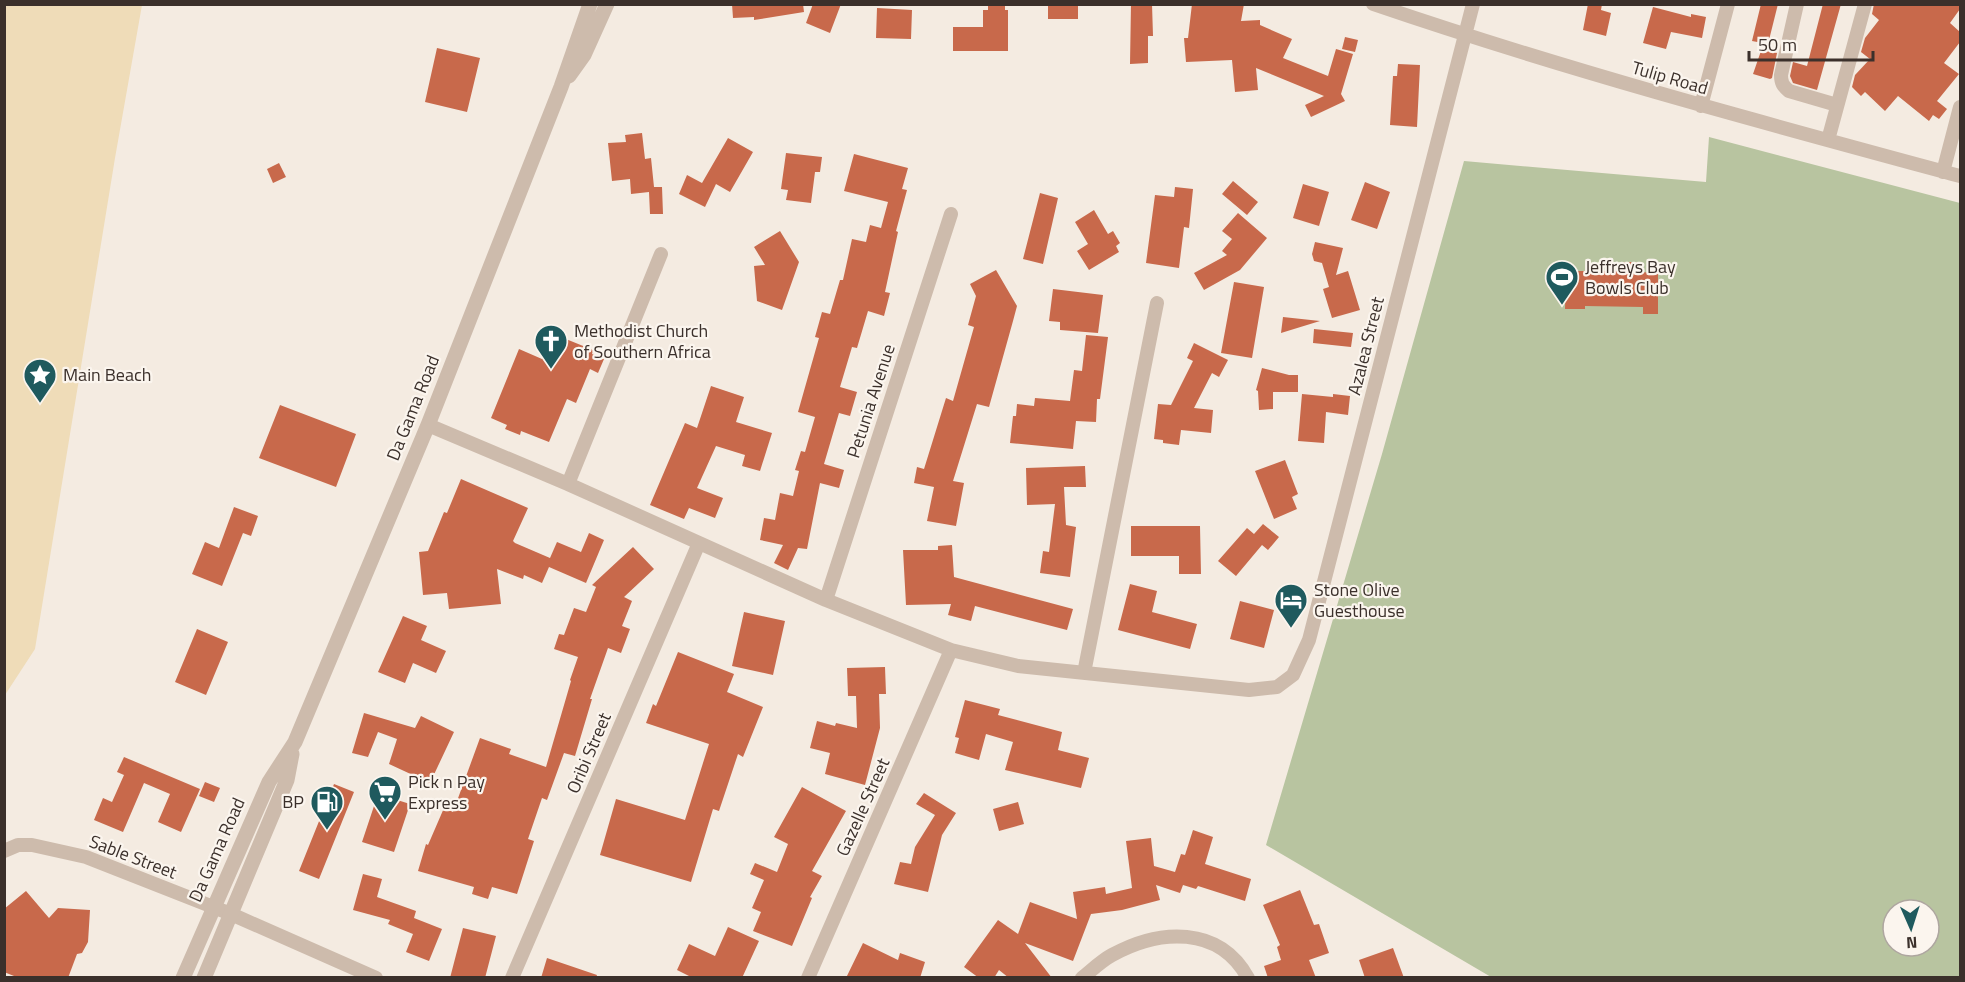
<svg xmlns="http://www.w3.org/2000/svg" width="1965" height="982" viewBox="0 0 1965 982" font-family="'Titillium Web',sans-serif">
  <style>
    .green { fill: #b8c4a0; fill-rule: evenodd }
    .sand { fill: #efdcb8 }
    .building { fill: #c8694b }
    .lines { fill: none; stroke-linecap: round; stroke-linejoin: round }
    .minor { stroke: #cdbbac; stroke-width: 14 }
    .tertiary { stroke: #cdbbac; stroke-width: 15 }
    .labels { text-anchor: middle; stroke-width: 4.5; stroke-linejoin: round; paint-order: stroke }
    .street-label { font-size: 18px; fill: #3b302b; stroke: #fbf5ee }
    .poi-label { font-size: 18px; fill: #3b302b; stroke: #fbf5ee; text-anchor: start }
  </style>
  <rect width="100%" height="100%" fill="#f4ebe1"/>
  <path class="green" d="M1709,137L1960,203V977H1491L1266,845L1382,454L1464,161L1706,182ZM1893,910H1929V946H1893Z"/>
  <path class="sand" d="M5,4L142,5L115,158L35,649L5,695Z"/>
  <path class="building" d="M732,4H803L804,12L754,20V17L733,18Z
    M813,4H841L830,33L806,23Z
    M988,4H1005V10H1008V51H953V27H983V10H988Z
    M1048,4H1078V19H1048Z
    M1131,4H1152L1153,36H1148V63L1130,64Z
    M1192,4H1244L1241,21L1260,20V25L1292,39L1283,58L1328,76L1336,49L1353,54L1341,94L1345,101L1311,117L1305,105L1324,96L1256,68L1258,90L1235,92L1232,60L1186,62L1184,38H1188Z
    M1588,4H1602L1601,10L1611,13L1606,36L1583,30Z
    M1761,4H1778L1768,44L1752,41Z
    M1823,4H1841L1817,90L1793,83L1790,76L1793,62L1807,66Z
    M1874,4H1960V9L1950,23L1960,32V42L1944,63L1959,74L1937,101L1947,109L1939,119L1933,115L1929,121L1898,96L1885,111L1865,92L1861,96L1852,87L1855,75L1870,59L1861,52L1865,38L1879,20L1872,14Z
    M1653,7L1691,17V14L1706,17L1702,38L1671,32L1666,49L1643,43Z
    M877,8L912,10L911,39L876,38Z
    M1345,37L1358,40L1355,52L1342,49Z
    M437,48L480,58L467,112L425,102Z
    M1762,48L1777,53L1772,78L1770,79L1753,74Z
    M1398,64L1420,65L1417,127L1390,125L1393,76H1397Z
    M642,133L645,159L651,158L654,187H662L663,214H650L649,192L631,194L630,179L612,181L608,143L626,142L625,135Z
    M728,138L753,152L730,192L716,184L705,207L679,194L687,175L702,183Z
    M786,153L822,157L820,172H815L811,203L786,200L788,190L781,189Z
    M854,154L908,168L902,189L907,190L896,231L898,232L885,292L890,293L884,316L868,311L857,348L852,347L840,387L857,392L850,416L839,413L824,464L844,470L839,488L820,483L807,549L798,548L788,570L774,563L783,545L760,540L764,518L775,520L780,493L793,496L799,471L795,470L801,451L805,452L815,417L798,412L819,338L815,337L822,312L830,314L840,280H843L852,239L866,242L870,225L881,228L888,202L844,191Z
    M279,163L286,177L273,183L267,169Z
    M1233,181L1258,202L1247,215L1222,194Z
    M1365,182L1390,192L1377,229L1351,220Z
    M1303,184L1329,192L1319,226L1293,218Z
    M1175,187L1193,189L1189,228L1184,227L1179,268L1146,263L1155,195L1174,197Z
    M1040,193L1058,198L1043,264L1023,259Z
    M1094,210L1108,234L1113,231L1120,243L1116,246L1119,252L1089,270L1077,251L1088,244L1075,222Z
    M1238,213L1267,238L1240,270L1204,290L1194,273L1227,255L1222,251L1232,239L1222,231Z
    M780,231L799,262L782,310L757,301L754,266L765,265L754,247Z
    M1315,242L1343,248L1336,275L1348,271L1360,310L1332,318L1323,289L1329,287L1322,263L1314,261L1312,254Z
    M1623,262H1640V272L1658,273V314H1643V307L1585,306V309H1565L1566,271H1623Z
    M996,270L1017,306L1013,321L989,407L977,404L953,481L964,483L956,526L927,521L934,487L914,483L917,467L924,469L946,398L953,401L974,327L968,325L976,296L970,284Z
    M1234,282L1264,287L1252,358L1221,353Z
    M1053,289L1103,295L1098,333L1060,330V322L1049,321Z
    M1283,317L1320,321L1281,333Z
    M1314,329L1353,333L1351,347L1313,343Z
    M1086,335L1108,337L1100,399H1097L1096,422L1076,421L1073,449L1010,443L1013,416H1016L1017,404L1034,406L1035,398L1070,401L1074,370L1082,371Z
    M561,337L593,350L592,354L604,359L598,373L590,369L576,403L567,399L549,442L521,431L520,435L505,429L507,425L491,418L519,349L542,359L543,356L552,360Z
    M1194,343L1228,360L1219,377L1212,373L1194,408L1213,410L1211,433L1181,430L1179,445L1163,443V440L1154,439L1158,404L1171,405L1193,361L1187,358Z
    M1262,368L1289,375H1298V392H1273V409L1259,410L1258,391L1256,390Z
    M711,386L744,397L736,422L772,433L760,471L742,466L745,455L716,446L697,488L723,498L715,518L689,508L684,519L650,505L685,423L697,428Z
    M1302,394L1333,397V394L1350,396L1348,415L1326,412L1324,443L1298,441Z
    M280,405L356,434L336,487L259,458Z
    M1285,460L1298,494L1292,497L1297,509L1274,519L1255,471Z
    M1085,466L1086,487H1064L1066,525L1076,527L1070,577L1040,573L1043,551L1049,552L1055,504L1027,505L1026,468Z
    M461,479L528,508L513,541L515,543L550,558L557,542L581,552L589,533L604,540L586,583L549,567L542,583L524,575L523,579L497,569L501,604L449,609L447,593L423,595L419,552L428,551L444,512L447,513Z
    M234,507L258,516L251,536L243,533L222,586L192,574L205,542L219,548Z
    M1263,524L1279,537L1268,550L1262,545L1236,576L1218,561L1247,528L1254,534Z
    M1131,526H1200L1201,574H1179V556H1131Z
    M952,545L954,577L1073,609L1067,630L975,606L971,621L948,615L951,604L906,605L903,550H938V546Z
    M633,547L654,569L624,597L632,601L622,626L630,629L621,653L608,648L590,699H592L575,756L564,753L547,800L542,798L528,839L534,841L517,894L492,887L488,899L472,894L474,887L418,871L426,844L428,845L444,808L453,812L480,738L511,749L509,754L546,767L571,681L570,680L578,657L554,649L559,634L564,635L574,608L586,612L596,587L592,585Z
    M1130,584L1157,591L1152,612L1197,624L1190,649L1118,630Z
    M1240,601L1274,610L1264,648L1230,639Z
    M744,612L785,621L773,675L732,666Z
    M403,616L427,626L421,640L446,651L436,673L413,663L405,683L378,672Z
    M197,629L228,642L206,695L175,682Z
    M678,652L734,674L727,692L763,707L743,757L738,754L719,811L713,809L691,882L600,855L616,799L685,820L709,744L646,723L653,704L656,706Z
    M885,667L886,694H879L880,728L865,785L825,774L830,753L810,748L817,721L835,726L836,723L857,728L856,696H848L847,668Z
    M965,700L1000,709L998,715L1062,732L1058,750L1089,758L1081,788L1005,770L1013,742L986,734L979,760L955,753L959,738L955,737Z
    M364,713L415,728L421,716L454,732L430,783L389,764L397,739L378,732L368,757L352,753Z
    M124,757L200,789L181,832L158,822L170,794L144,783L123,832L94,820L103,798L112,802L124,775L117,772Z
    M205,782L220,788L214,802L199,796Z
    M334,784L354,792L319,879L299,871Z
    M802,787L846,811L812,871L822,876L810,897L812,898L792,946L753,931L761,912L752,908L764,880L750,874L755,863L777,872L788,844L774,837Z
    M924,793L956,813L942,835L928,892L894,884L900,862L911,864L915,847L935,815L916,804Z
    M378,794L410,804L394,852L362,842Z
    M1018,802L1024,824L999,831L993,809Z
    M1193,830L1213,837L1205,864L1251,879L1245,901L1198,886L1196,889L1183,885L1180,893L1156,885L1160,900L1122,910L1091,914L1073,961L1025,943L1052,978H1009L999,970L994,978H979L964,967L998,920L1018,934L1030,902L1077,919L1073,892L1105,887L1106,894L1132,888L1126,841L1151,838L1154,866L1175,872L1181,854L1185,855Z
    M363,874L382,879L377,897L416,911L414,918L442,929L429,961L406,952L413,934L388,924L390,920L353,910Z
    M1300,890L1314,925L1319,924L1329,953L1309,960L1316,978H1268L1264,966L1281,960L1277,947L1280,945L1263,905Z
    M26,891L49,918L58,908L90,910L88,942L82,953L77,954L68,978H19L4,972V909Z
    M728,927L759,941L742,978H693L677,970L689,944L715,956Z
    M463,928L496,936L485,978H450Z
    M863,943L898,960L900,953L925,962L920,978H846Z
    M1393,948L1404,978H1365L1359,960Z
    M547,958L597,975L596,978H541Z"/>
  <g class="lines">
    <path class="minor" d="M1373,4C1566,70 1764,123 1960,176
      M1797,4L1781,75C1781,83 1783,86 1789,91L1837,105
      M1701,106L1728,4
      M1828,140L1865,4
      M1943,172L1960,107
      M428,425L568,484L826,600L951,650L1018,666L1249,690L1277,687L1293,675L1309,640L1473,4
      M568,484L661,254
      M826,600L951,214
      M1084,673L1157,303
      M4,851L18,845H32L86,857L231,914L376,978
      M512,978L699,543
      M808,978L951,650
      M1082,978C1092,970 1101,961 1112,955C1159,929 1219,925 1248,978"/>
    <path class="tertiary" d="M569,76L584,55L607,4
      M183,978L269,782L295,742L428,425L561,87L590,4
      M204,978L287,780L292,754"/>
  </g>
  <defs>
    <g id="stadium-pin" transform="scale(1.725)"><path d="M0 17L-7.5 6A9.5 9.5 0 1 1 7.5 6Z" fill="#1f5a5e" stroke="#fbf5ee"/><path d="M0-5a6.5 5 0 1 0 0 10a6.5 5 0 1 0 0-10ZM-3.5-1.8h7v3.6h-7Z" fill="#fff"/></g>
    <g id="church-pin" transform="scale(1.725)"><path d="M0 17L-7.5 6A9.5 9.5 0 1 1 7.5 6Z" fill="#1f5a5e" stroke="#fbf5ee"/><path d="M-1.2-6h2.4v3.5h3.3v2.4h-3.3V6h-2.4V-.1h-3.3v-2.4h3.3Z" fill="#fff"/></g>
    <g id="sight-pin" transform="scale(1.725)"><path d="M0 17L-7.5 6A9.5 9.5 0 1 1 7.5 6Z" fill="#1f5a5e" stroke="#fbf5ee"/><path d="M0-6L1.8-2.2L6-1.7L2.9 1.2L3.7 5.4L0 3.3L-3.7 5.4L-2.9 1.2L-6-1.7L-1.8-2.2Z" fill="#fff"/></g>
    <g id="hotel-pin" transform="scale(1.725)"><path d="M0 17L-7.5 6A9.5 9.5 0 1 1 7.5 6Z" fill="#1f5a5e" stroke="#fbf5ee"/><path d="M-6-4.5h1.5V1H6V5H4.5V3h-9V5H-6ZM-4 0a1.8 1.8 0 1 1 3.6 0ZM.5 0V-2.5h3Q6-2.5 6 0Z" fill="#fff"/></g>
    <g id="supermarket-pin" transform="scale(1.725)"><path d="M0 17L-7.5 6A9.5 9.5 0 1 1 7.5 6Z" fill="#1f5a5e" stroke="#fbf5ee"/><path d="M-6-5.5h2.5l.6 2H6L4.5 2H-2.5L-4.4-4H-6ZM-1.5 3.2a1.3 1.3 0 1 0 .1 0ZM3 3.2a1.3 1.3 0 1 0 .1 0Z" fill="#fff"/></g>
    <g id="fuel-pin" transform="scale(1.725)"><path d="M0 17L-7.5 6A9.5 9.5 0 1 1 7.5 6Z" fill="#1f5a5e" stroke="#fbf5ee"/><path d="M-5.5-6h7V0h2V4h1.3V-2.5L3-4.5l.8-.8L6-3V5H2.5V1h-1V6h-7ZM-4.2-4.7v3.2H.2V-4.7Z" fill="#fff"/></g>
  </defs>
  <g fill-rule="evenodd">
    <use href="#stadium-pin" x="1562" y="277"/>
    <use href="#church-pin" x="551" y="341"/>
    <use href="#sight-pin" x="40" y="375"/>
    <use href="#hotel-pin" x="1291" y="600"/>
    <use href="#supermarket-pin" x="385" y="792"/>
    <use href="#fuel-pin" x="327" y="802"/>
  </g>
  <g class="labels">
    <g class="street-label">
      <text transform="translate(1670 78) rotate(16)" y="6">Tulip Road</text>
      <text transform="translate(1366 346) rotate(-76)" y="6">Azalea Street</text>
      <text transform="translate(871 401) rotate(-72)" y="6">Petunia Avenue</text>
      <text transform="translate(413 408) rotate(-68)" y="6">Da Gama Road</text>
      <text transform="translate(589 753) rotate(-67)" y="6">Oribi Street</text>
      <text transform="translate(863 807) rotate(-66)" y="6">Gazelle Street</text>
      <text transform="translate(217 850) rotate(-66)" y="6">Da Gama Road</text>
      <text transform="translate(133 857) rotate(21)" y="6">Sable Street</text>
    </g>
    <g class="poi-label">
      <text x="1585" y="273">Jeffreys Bay<tspan x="1585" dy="21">Bowls Club</tspan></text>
      <text x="574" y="337">Methodist Church<tspan x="574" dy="21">of Southern Africa</tspan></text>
      <text x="63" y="381">Main Beach</text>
      <text x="1314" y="596">Stone Olive<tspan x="1314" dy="21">Guesthouse</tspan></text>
      <text x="408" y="788">Pick n Pay<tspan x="408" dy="21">Express</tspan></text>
      <text x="304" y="808" text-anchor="end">BP</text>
    </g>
  </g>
  <rect width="1965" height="982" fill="none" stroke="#3b302b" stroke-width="12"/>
  <g transform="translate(1911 928) rotate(177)"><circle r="28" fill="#fbf5ee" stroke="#aea6a0" stroke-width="1.5"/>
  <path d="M0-4.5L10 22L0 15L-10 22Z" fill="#1f5a5e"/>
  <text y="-9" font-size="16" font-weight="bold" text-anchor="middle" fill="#3b302b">N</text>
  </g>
  <path d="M1749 51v9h124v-9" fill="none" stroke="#3b302b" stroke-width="3"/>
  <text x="1758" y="51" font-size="18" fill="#3b302b" stroke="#fbf5ee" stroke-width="4.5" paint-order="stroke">50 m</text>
</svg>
